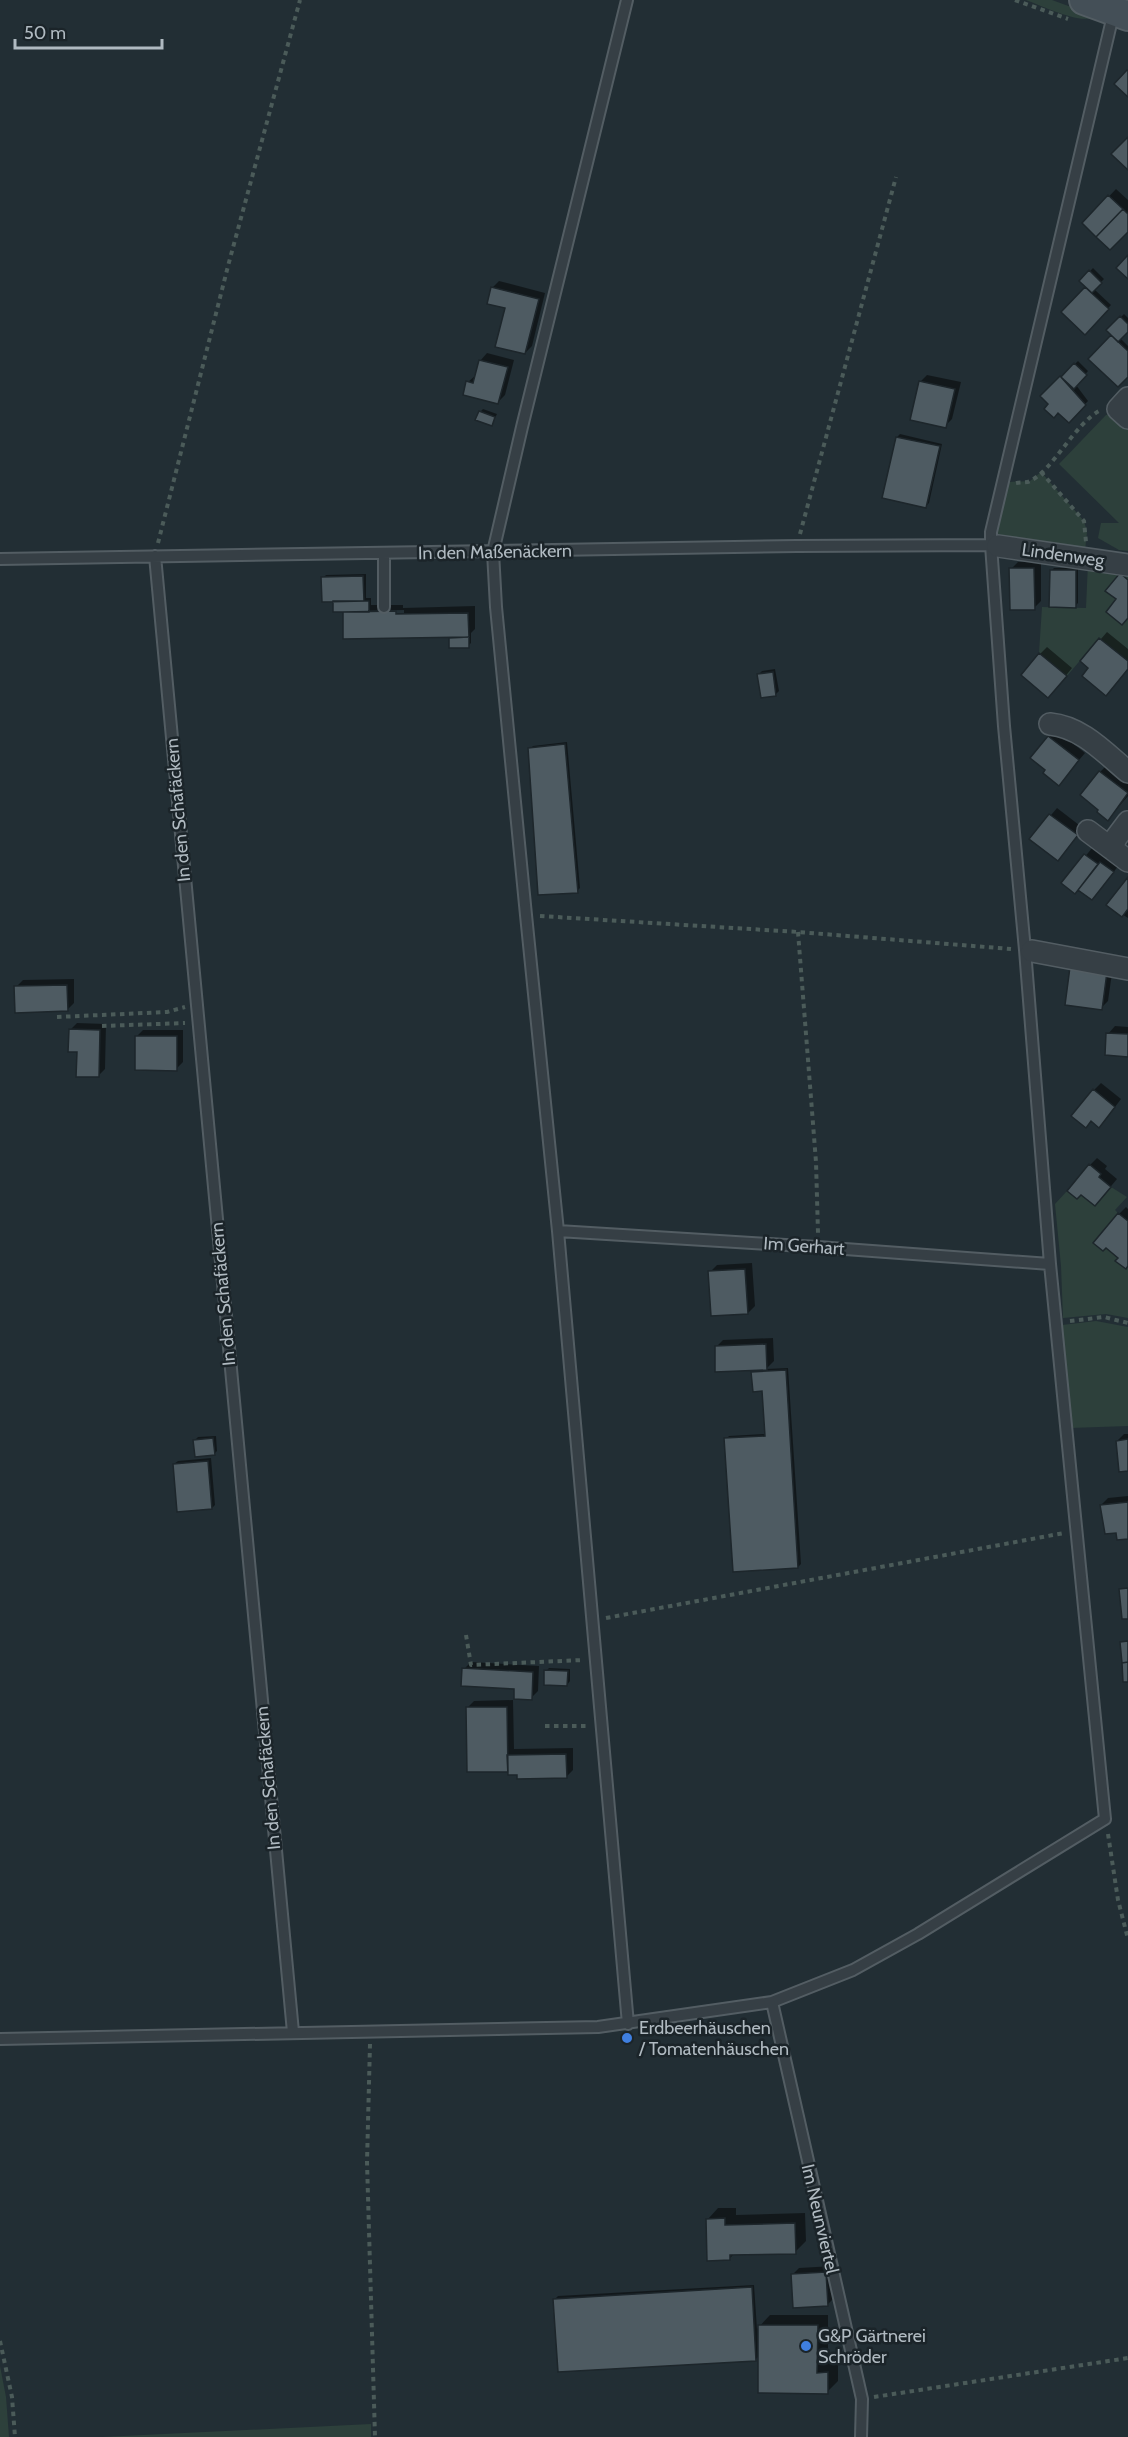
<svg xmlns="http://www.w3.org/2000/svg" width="1128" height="2437" viewBox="0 0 1128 2437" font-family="Cabin,sans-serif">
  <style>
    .green { fill: #2d403b }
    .shadow { fill: #0007; fill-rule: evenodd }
    .building { fill: #4e5b62; stroke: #1d262b; stroke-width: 1.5 }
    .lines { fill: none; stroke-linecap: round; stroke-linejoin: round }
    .lane-casing { stroke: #535d63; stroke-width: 14 }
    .street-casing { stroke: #535d63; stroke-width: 24 }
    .secondary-casing { stroke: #535d63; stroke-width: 32 }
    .path { stroke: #4b5b59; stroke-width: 4; stroke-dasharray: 4.5 4.5; stroke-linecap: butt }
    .lane { stroke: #363f45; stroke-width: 10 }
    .street { stroke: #363f45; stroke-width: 21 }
    .secondary { stroke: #444f57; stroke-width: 28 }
    .shop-dot { fill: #3f7fe0; stroke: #1b2429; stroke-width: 2 }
    .labels { text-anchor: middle; stroke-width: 5; stroke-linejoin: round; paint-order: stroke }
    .street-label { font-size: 18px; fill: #b0bac1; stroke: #1b2429 }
    .poi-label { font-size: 18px; fill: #b0bac1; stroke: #1b2429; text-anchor: start }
  </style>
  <rect width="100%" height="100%" fill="#222e34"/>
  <path class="green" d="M1026,0H1052L1093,15V17C1081,25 1040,5 1026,0Z
    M1106,415H1121L1128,422V551L1119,550L1098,538L1101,523H1119L1059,464Z
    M1041,472L1084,521L1087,532L1085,551L997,535L1008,482L1030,481Z
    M1088,563L1128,568V580L1120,573L1105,591L1116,599L1106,612L1122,625L1128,618V661L1099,638L1067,676L1039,653L1042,607L1086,608Z
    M1111,1187L1127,1197L1115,1210L1118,1213L1094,1243L1103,1251L1106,1248L1118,1258L1116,1261L1125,1268L1128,1266V1318L1106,1314L1063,1318L1061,1266L1055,1204L1067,1191L1077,1199L1081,1195L1095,1206Z
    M1096,1321L1128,1327V1426L1070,1428L1062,1325Z
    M0,2366L6,2397L9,2437H0Z
    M371,2424V2437H102Z"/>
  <path class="shadow" d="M1116,189L1128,200V230L1084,223Z
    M1093,268L1104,279L1094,289L1111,305L1085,333L1064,312L1088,287L1081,281Z
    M499,281L545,293L532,346L525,353L506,307L492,288Z
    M1124,314L1128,318V330L1120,338L1128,346V375L1113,335L1108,330Z
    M487,353L514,360L505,395L498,402L468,382L476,375L480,361Z
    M1078,361L1088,371L1076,385L1088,401L1069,421L1042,396Z
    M927,375L961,382L952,419L945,426L920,382Z
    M483,409L497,414L492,424L480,412Z
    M900,434L942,444L929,503L926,506L897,437Z
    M1041,561V601L1034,608L1011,569L1018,562Z
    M1054,568H1078V603L1075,606L1051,571Z
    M366,574V598H371V605H403V608L475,606V629L471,633V643L468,646H450V636L345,638L344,611H334V600H323V578L326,575ZM404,610V613L352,614V611Z
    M1107,632L1128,649V669L1090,668L1082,661Z
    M1047,647L1072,668L1055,689L1040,654Z
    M775,669L779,691L775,695L759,674L762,671Z
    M1056,730L1085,753L1059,784L1049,737Z
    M567,742L580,888L577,891L530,749L533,746Z
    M1107,765L1128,781V796L1108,819L1101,810L1100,772Z
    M1057,808L1083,828L1064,852L1031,839Z
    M1092,848L1106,858L1108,856L1120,864L1098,891L1079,889L1064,883Z
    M1128,880V918L1108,905Z
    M1113,966L1108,1001L1101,1008L1067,1004Z
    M74,979V1003L67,1010L16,987L23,980Z
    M77,1023L106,1024L105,1069L98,1076L78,1050L70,1030Z
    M1115,1026L1128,1027V1055L1108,1034Z
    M143,1030H183V1062L176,1069L136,1037Z
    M1101,1083L1121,1099L1106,1119L1094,1090Z
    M1097,1158L1107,1166L1105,1169L1117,1179L1102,1197L1090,1165Z
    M1126,1207L1128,1209V1264L1120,1258L1119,1214Z
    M752,1263L755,1306L748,1313L710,1272L717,1265Z
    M773,1338L774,1361L766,1369L788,1368L801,1564L798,1567L726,1439L729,1436L766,1434L764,1390L753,1373L757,1369L716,1347L723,1340Z
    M1124,1434H1128V1469L1117,1441Z
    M216,1436L217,1451L214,1454L195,1440L198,1437Z
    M211,1458L215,1505L212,1508L174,1464L178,1461Z
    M1128,1496V1537L1118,1532L1101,1505L1108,1498Z
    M471,1662L539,1666L538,1691L531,1698L516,1687L464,1669Z
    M549,1668L570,1669V1681L567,1685L546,1671Z
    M513,1700L514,1749L573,1748V1770L566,1777L519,1773L467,1708L474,1701Z
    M718,2208H736V2215L805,2213L806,2241L795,2252L734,2254L729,2259L708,2219Z
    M833,2266L834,2298L827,2305L792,2275L799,2268Z
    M754,2285L757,2329L770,2315H828V2362H838V2381L827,2392L759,2356L755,2360L555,2299L558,2296Z"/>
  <path class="building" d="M1127,70L1128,71V97L1114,84Z
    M1128,137V170L1111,154Z
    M1108,195L1123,209L1096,237L1082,223Z
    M1123,209L1128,214V232L1110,250L1096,237Z
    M1128,255V279L1116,268Z
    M1089,270L1102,283L1092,293L1079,281Z
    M491,287L539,299L525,354L495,347L505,308L487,304Z
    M1085,287L1109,309L1085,335L1061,312Z
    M1120,316L1128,324V332L1118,342L1106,330Z
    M1111,335L1128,351V377L1118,387L1088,359Z
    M479,360L508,367L498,404L463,395L466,381L473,383Z
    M1074,363L1087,375L1074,389L1061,377Z
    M1060,376L1086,405L1069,423L1058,413L1054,418L1044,409L1048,404L1040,396Z
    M919,381L955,389L946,428L910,420Z
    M479,411L495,417L492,426L475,420Z
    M896,437L940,446L926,508L882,498Z
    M1009,568H1034L1035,610H1010Z
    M1050,570H1076V608L1049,607Z
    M1120,573L1128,580V618L1122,625L1106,612L1116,599L1105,591Z
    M363,576L364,601L322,602L321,577Z
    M333,601H369V612H333Z
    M396,611V614L468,613L469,637L343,639V612Z
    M469,637V648H449V638Z
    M1099,638L1128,661V669L1106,696L1082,676L1088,668L1080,661Z
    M1039,653L1067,676L1048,698L1021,675Z
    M773,672L776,696L761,698L757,674Z
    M1048,736L1079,760L1059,786L1043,773L1045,770L1030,758Z
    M565,744L578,893L538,895L528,748Z
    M1099,771L1128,793L1108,821L1097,812L1098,810L1080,795Z
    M1049,814L1078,835L1058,861L1029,839Z
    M1084,854L1098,864L1075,894L1061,883Z
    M1100,862L1114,872L1092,900L1078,890Z
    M1128,877V909L1122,917L1106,905Z
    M1070,967L1107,972L1102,1010L1065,1005Z
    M67,985L68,1011L15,1013L14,986Z
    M69,1029L100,1030L99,1077H76L77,1052H68Z
    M1106,1033L1128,1034V1057L1105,1055Z
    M135,1036H177V1071L135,1070Z
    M1093,1089L1115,1107L1099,1128L1091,1121L1086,1128L1071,1116Z
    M1089,1164L1101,1174L1099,1177L1111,1187L1095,1206L1081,1195L1077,1199L1067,1191Z
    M1118,1213L1128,1221V1266L1126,1269L1115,1261L1118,1258L1106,1248L1103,1251L1093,1243Z
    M745,1269L748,1314L711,1316L708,1271Z
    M766,1344L767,1370L715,1372V1346Z
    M786,1370L798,1568L733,1572L724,1438L765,1436L762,1391L753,1392L751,1372Z
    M213,1438L215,1455L195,1457L193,1440Z
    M1128,1439V1471L1119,1472L1116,1441Z
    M208,1461L212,1509L177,1512L173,1464Z
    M1128,1502V1539L1117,1540L1116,1533L1105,1534L1100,1505Z
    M1128,1588V1619H1122L1119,1589Z
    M1128,1641V1662L1122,1663L1120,1642Z
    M1128,1662V1682H1123L1122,1663Z
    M462,1668L533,1672L532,1700L514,1699V1689L461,1686Z
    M544,1670L568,1671L567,1686L544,1685Z
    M466,1707H507L508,1772H467Z
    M566,1754L567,1778L517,1779V1775H508L507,1755Z
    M725,2218V2225L795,2223L796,2254L730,2255V2260L707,2261L706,2219Z
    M826,2272L828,2306L793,2308L791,2274Z
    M752,2287L756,2361L558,2372L553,2299Z
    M758,2325H818L817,2373L828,2372V2394L758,2393Z"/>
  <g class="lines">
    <g class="lane-casing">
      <path id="lane" d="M627,0L522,427L493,552L496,607L526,915L558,1231L628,2024
        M384,553V607
        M155,556L293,2032
        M0,559L797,546L991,545
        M558,1231L818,1247L1050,1264
        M772,2002L862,2399L861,2437
        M0,2039L598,2027L772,2002L853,1970L918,1934L1105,1819L1050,1264L1025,950L1004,726L991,545V532L1114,11"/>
    </g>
    <g class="street-casing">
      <path id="street" d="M1128,398L1118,409L1128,418
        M998,546L1128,565
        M1050,724C1082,727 1105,753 1128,772
        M1088,831L1128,861
        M1112,849L1116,838L1128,822
        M1032,951L1128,969"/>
    </g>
    <g class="secondary-casing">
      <path id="secondary" d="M1084,0L1128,16"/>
    </g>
    <path class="path" d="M1015,0L1068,19
      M1041,472L1084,521L1086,542
      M1016,483C1021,482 1027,483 1030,481C1052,471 1075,424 1099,411
      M800,534L896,177
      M158,543L228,266L300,0
      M540,916L798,932L1011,949
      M798,932L816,1162L818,1233
      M57,1017L167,1012L185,1007
      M102,1026L185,1023
      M1070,1321L1104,1317L1128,1323
      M606,1618L1064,1533
      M466,1635L471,1665L583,1660
      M545,1726H589
      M1108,1834L1118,1900L1128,1939
      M370,2044L367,2162L375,2437
      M0,2341L12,2397L15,2437
      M874,2397L1128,2358"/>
    <use href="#lane" class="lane"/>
    <use href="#street" class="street"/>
    <use href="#secondary" class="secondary"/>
  </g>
  <g class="shop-dot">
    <circle cx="627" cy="2038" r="6"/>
    <circle cx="806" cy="2346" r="6"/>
  </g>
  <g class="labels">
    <g class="street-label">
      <text transform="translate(495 552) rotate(-1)" y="6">In den Maßenäckern</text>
      <text transform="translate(1063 555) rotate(8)" y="6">Lindenweg</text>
      <text transform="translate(178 810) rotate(-95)" y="6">In den Schafäckern</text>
      <text transform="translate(804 1246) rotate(4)" y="6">Im Gerhart</text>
      <text transform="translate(223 1294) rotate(-95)" y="6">In den Schafäckern</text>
      <text transform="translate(268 1778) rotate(-95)" y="6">In den Schafäckern</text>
      <text transform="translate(820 2219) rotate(77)" y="6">Im Neunviertel</text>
    </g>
    <g class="poi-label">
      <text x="639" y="2034">Erdbeerhäuschen<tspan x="639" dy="21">/ Tomatenhäuschen</tspan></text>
      <text x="818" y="2342">G&amp;P Gärtnerei<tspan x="818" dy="21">Schröder</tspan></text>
    </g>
  </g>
  <path d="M15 39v9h147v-9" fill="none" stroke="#b0bac1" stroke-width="3"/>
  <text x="24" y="39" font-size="18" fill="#b0bac1" stroke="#1b2429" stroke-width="4.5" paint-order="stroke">50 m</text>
</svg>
